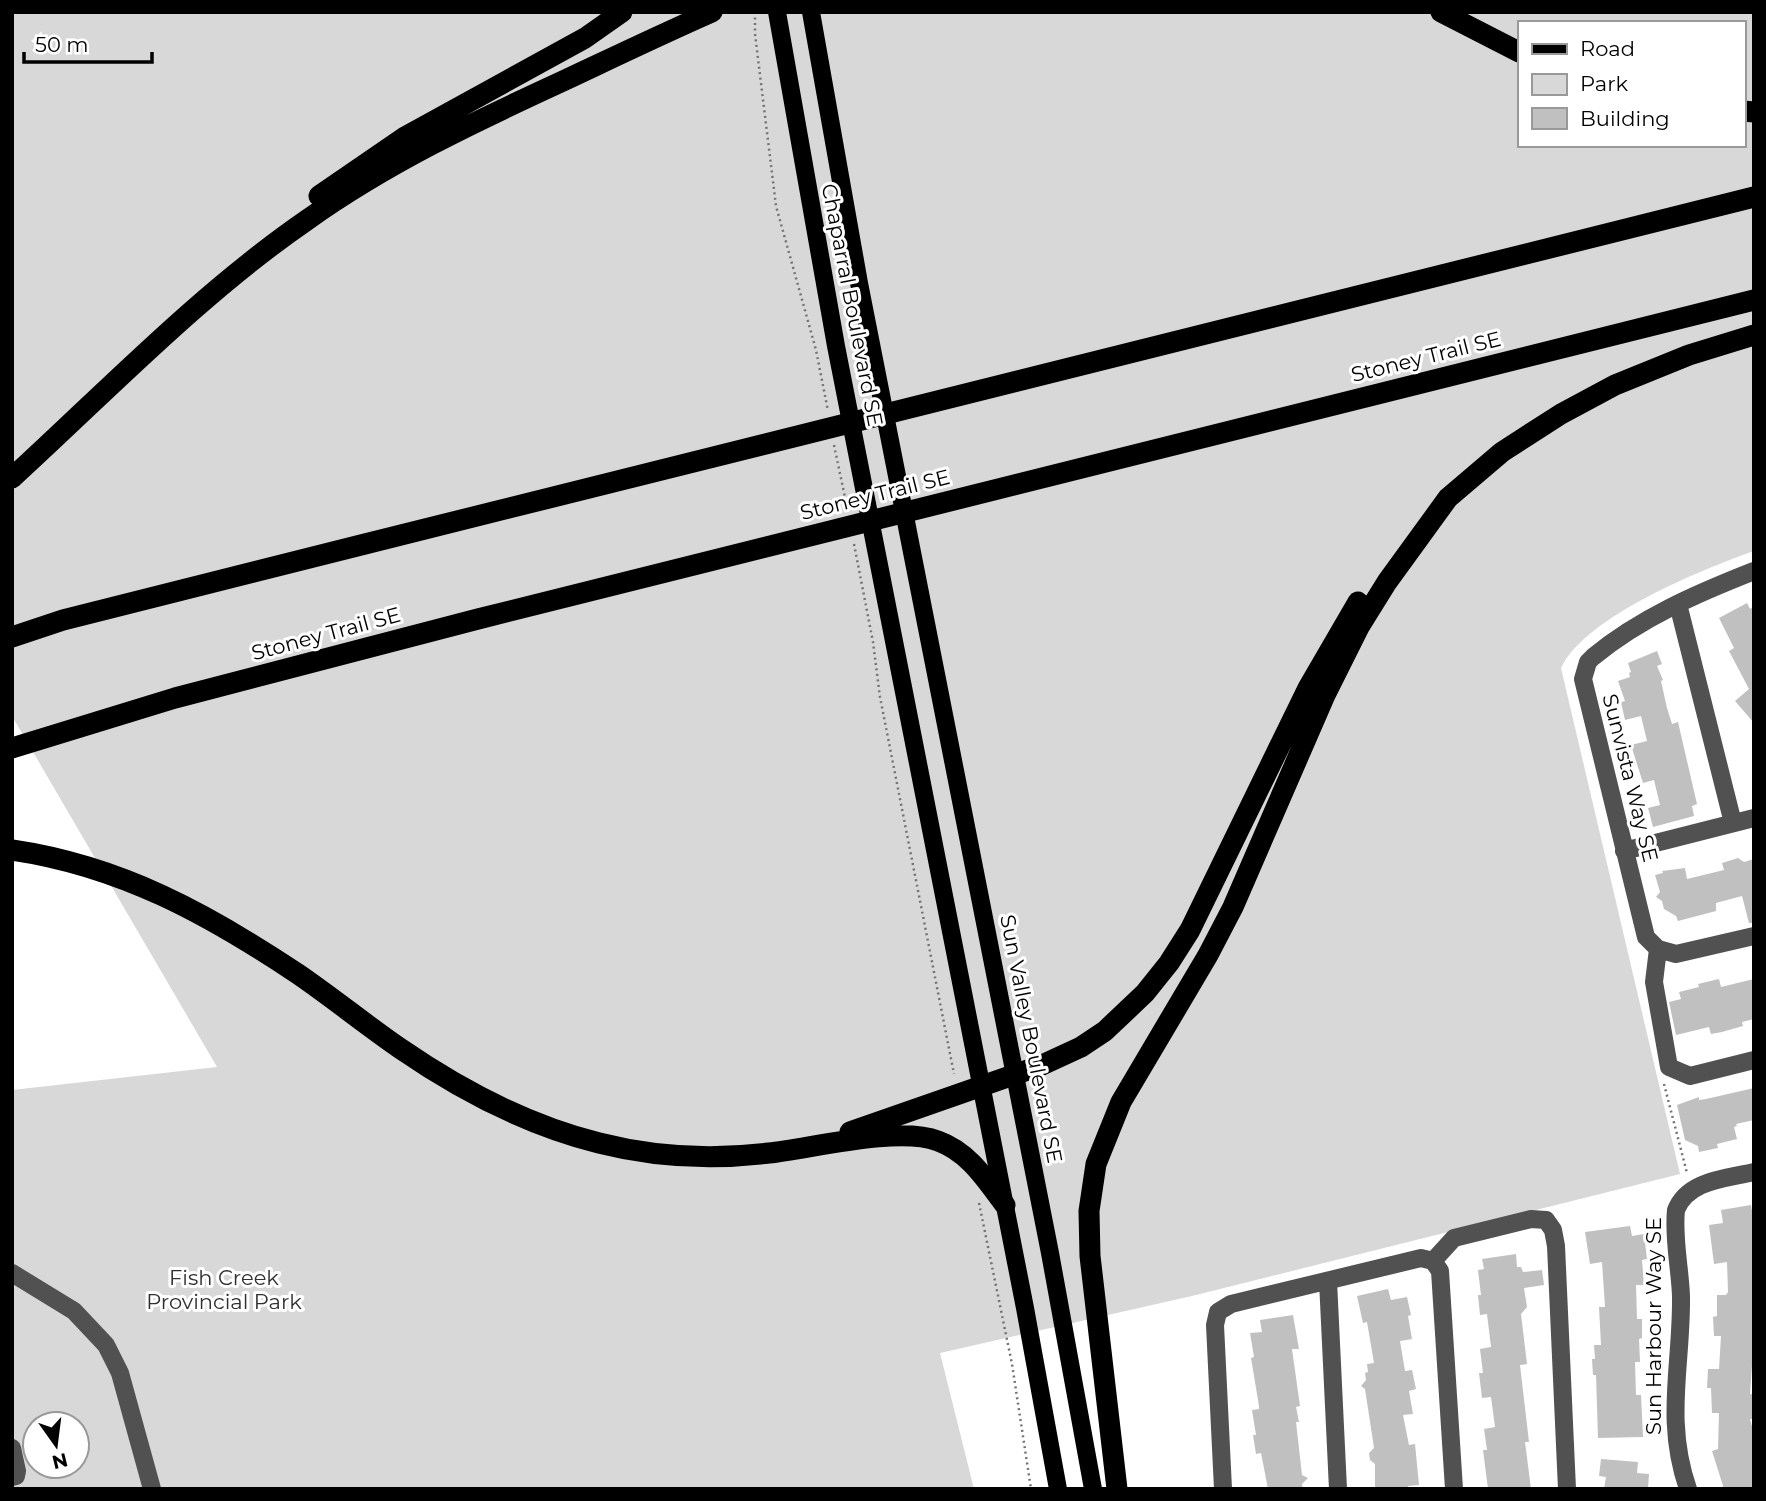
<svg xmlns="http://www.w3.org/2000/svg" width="1766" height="1501" viewBox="0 0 1766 1501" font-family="Montserrat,sans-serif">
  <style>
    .green { fill: #d8d8d8; fill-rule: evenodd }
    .building { fill: #c0c0c0 }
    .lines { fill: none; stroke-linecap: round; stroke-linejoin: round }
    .path { stroke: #737373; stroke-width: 2.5; stroke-dasharray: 2 3.5; stroke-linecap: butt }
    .minor { stroke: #515151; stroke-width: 18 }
    .major { stroke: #000; stroke-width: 18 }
    .highway { stroke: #000; stroke-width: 21 }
    .labels { text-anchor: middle; stroke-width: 6; stroke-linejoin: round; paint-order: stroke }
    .street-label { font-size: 21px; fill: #000; stroke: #fff }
    .park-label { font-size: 21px; fill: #2f2f2f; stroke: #fff }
  </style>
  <rect width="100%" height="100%" fill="#fff"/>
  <path class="green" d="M12,12H1754V551C1701,570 1586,616 1561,668L1680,1174L1192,1296L940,1353L974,1489H12V1090L217,1067L12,716ZM1519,23H1743V145H1519ZM35,1424H77V1466H35Z"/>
  <path class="building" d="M1747,603L1750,609L1754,606V723L1735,701L1749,689L1729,651L1734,648L1719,618Z
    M1657,651L1662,664L1657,666L1663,680L1661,681L1667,708L1672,724L1678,722L1697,804L1692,806L1694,816L1653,827L1648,808L1660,805L1654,780L1643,783L1631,745L1647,741L1641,716L1625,720L1621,702L1625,701L1618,681L1630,677L1629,673L1631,672L1628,663Z
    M1738,858L1744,862L1754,859V923H1749L1742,896L1716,903V911L1678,921L1676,916L1664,909L1662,901L1656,897L1660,892L1655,875L1663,873L1662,871L1685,868L1687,879L1724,870L1722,863Z
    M1719,979L1721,987L1754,979V1019L1742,1022L1743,1026L1722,1032L1711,1034L1709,1027L1676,1035L1669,1002L1681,999L1679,992L1699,987L1698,984Z
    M1754,1088V1120L1736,1124L1737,1126L1734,1127L1737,1139L1717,1144L1718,1148L1699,1152L1698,1146L1685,1140L1677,1105L1699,1097V1100L1706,1099Z
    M1751,1205L1754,1224V1337L1750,1394H1754V1419H1750L1754,1434V1489H1724L1712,1451L1718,1449L1719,1413H1712L1711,1388H1707L1708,1369H1719L1721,1336H1714L1713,1317L1717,1316V1295H1726L1728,1292L1727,1262L1714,1264L1709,1225L1723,1223L1721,1210Z
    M1630,1226L1632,1236L1644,1234L1647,1259L1642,1260L1644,1285H1636L1637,1319H1642V1338L1639,1339L1640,1362H1635L1636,1395H1641L1643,1437L1598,1438L1596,1375H1593L1592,1359H1595L1594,1345H1601L1599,1307H1605L1602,1262L1590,1264L1585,1232Z
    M1516,1254L1517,1267H1521L1523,1272L1542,1270L1544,1285L1524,1288L1527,1307L1521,1314L1527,1364L1520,1365L1529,1442H1525L1531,1489H1488L1483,1450H1487L1484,1429L1495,1427L1491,1397L1482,1398L1479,1373H1483L1480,1349L1491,1347L1487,1314L1480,1315L1478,1295H1481L1478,1270L1484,1269L1482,1259Z
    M1388,1289L1391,1300L1407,1297L1411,1315L1408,1316L1412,1339L1400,1341L1405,1371L1412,1370L1416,1389L1409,1391L1413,1414L1403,1415L1409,1445L1415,1444L1419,1485L1408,1486V1489H1375V1464L1370,1460L1369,1453L1374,1448L1365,1389L1361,1386L1366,1380L1365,1373L1368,1372L1367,1364L1374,1363L1367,1322L1363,1323L1357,1296Z
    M1293,1315L1299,1349H1292L1300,1406L1296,1407L1299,1422H1296L1302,1475L1308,1478L1302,1484L1303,1489H1268L1261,1453L1256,1454L1253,1435H1256L1252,1410L1259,1409V1406L1251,1358L1254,1357L1250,1333L1262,1332L1260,1320Z
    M1601,1459L1638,1462L1637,1473L1649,1474L1648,1489H1604L1606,1477L1599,1476Z"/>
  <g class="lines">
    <path class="path" d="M755,12V34L776,206L816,350L828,411
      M834,445L847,507
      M854,544L873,642L880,697L954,1074
      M1664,1084L1687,1173
      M979,1203L1012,1364L1031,1489"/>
    <path class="minor" d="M1754,571C1698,593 1640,618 1593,657L1588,662L1583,679L1646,937L1658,949L1676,954L1754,936
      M1678,604L1733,823
      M1624,851L1754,818
      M1658,949L1654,982L1669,1067L1690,1076L1754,1060
      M1433,1261L1454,1238L1531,1219L1546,1220L1553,1230L1556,1246L1567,1489
      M12,1273L74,1311L106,1345L120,1373L152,1489
      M1328,1281L1338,1489
      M12,1448L17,1471L16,1476L12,1477
      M1223,1489L1215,1325L1218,1312L1231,1304L1421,1258L1433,1261L1440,1271L1454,1489
      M1688,1489C1664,1420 1682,1365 1681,1296C1680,1268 1673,1238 1676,1210C1688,1180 1725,1179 1754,1172"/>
    <path class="major" d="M777,12L836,346L1025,1308L1058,1489
      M811,12L859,283L1050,1253L1093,1489"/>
    <path class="highway" d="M1441,12L1519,52
      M1743,111L1754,112
      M319,196L405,137L585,38L622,12
      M12,478C107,391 201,293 307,220C387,163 474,122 563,81C612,58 662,34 712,12
      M12,637L63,620L357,546L1754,197
      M12,748L175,698L478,619L1754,300
      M12,850C121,866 208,914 298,974C333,998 366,1025 401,1049C462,1091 527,1125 599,1143C654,1157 712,1160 769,1153C813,1148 898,1126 938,1141C969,1152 986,1180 1005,1205
      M850,1132L1042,1065L1081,1047L1105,1031L1145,993L1169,963L1190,930L1308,688L1358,602
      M1117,1489L1090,1256L1089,1211L1096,1164L1121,1102L1208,955L1233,907L1325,695L1359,627L1387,582L1448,498L1502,452L1561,414L1615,385L1689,355L1754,335"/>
  </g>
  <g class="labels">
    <g class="street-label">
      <text transform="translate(852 305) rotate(79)" y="7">Chaparral Boulevard SE</text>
      <text transform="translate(1426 357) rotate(-14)" y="7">Stoney Trail SE</text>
      <text transform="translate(875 495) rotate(-14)" y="7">Stoney Trail SE</text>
      <text transform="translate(326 634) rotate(-15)" y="7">Stoney Trail SE</text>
      <text transform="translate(1630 778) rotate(76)" y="7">Sunvista Way SE</text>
      <text transform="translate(1031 1039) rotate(79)" y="7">Sun Valley Boulevard SE</text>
      <text transform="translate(1654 1326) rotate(-90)" y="7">Sun Harbour Way SE</text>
    </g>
    <g class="park-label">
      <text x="224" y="1285">Fish Creek<tspan x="224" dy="24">Provincial Park</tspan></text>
    </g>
  </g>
  <rect width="1766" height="1501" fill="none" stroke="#000000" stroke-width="28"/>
  <rect x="1518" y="21" width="228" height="126" fill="#ffffff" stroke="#999999" stroke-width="2"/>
  <rect x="1532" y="44" width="35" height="10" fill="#000000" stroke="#999999" stroke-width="2"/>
  <text x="1580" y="56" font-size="21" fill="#000000">Road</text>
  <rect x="1532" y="74" width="35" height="21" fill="#d8d8d8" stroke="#999999" stroke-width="2"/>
  <text x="1580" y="91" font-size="21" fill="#000000">Park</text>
  <rect x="1532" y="108" width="35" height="21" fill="#c0c0c0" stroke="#999999" stroke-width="2"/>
  <text x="1580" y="126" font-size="21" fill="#000000">Building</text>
  <g transform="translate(56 1445) rotate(166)"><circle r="33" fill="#ffffff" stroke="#999999" stroke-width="2"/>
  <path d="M0-5L12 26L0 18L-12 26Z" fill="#000000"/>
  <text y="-10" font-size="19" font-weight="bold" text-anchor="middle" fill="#000000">N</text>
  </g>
  <path d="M24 52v10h128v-10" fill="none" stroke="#000000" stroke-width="3.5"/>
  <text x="35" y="52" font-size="21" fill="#000000" stroke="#ffffff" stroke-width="5" paint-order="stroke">50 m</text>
</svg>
